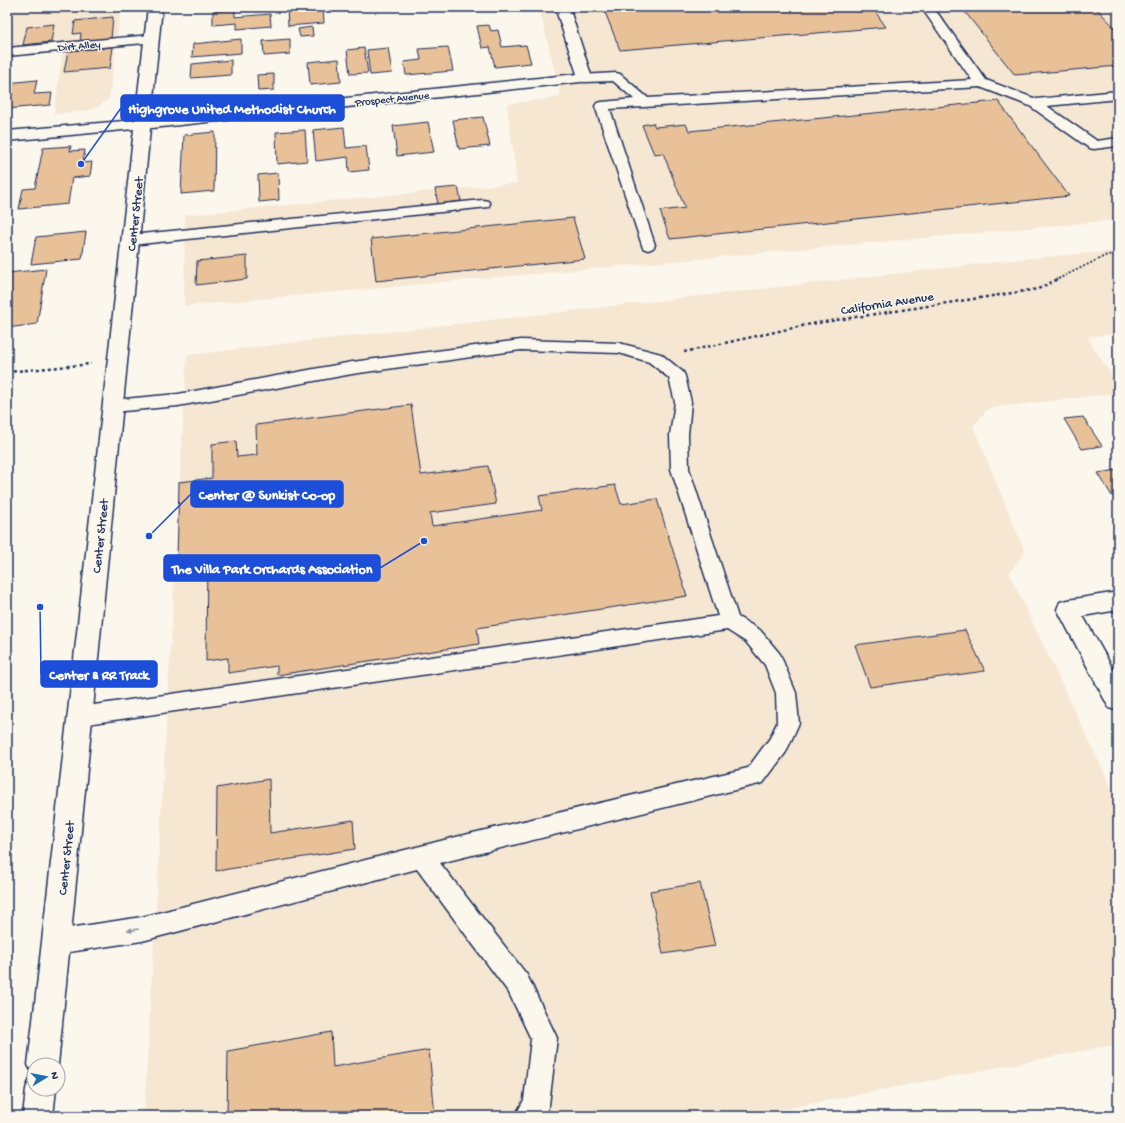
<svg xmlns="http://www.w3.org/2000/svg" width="1125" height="1123" viewBox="0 0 1125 1123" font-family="'Gochi Hand',sans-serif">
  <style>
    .built { fill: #f6e7d3 }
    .building { fill: #e9c199; stroke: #1b2f5e }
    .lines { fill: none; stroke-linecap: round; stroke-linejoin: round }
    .lane-casing { stroke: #1b2f5e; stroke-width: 3 }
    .street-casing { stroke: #1b2f5e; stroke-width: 3 }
    .secondary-casing { stroke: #1b2f5e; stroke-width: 3 }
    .path-far1 { stroke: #1b2f5e; stroke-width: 2; stroke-dasharray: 2 2; stroke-linecap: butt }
    .path { stroke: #1b2f5e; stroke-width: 2.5; stroke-dasharray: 3 3; stroke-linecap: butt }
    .lane { fill: #fbf7ec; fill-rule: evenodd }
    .street { fill: #fbf7ec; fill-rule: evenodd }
    .secondary { fill: #fbf7ec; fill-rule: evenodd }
    .oneway { fill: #8b93a5 }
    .labels { text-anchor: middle; stroke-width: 3; stroke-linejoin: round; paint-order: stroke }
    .far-street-label { font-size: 11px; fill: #1b2f5e; stroke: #fbf7ec }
    .street-label { font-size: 13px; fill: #1b2f5e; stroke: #fbf7ec }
    .leader { fill: none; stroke: #1d4ed8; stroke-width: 1.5 }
    .callout-dot { fill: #1d4ed8; stroke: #fbf7ec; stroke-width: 1.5 }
    .callout { fill: #1d4ed8; stroke: #1d4ed8; stroke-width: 1.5 }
    .callout-label { font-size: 14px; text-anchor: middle; font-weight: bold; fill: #fff }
  </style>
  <rect width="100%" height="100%" fill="#fbf7ec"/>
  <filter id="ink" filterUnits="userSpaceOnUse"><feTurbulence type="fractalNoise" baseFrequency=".025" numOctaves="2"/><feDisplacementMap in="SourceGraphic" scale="8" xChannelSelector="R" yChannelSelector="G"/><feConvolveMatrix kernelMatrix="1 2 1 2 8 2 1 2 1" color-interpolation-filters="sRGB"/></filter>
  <g filter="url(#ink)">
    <path class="built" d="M7,7H121L109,99L92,110L54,114L63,50L7,54Z
      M539,7H1118V220L184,306L185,215L517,183L507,104L561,97Z
      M1118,251V333L1087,337L1118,386V393L989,408L973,426L1025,552L1009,573L1118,802V1044L763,1113V1116H144L187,355L1031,258Z"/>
    <path class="building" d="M299,7H323L324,23L288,26L287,8Z
      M603,7H872L886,27L620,50Z
      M961,7H1095L1118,31V66L1015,75Z
      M235,9V17L270,14L271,26L237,29V23L213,25V11Z
      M113,17L111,39L80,42L81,33L73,34L75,21Z
      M54,24L51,42L23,45L27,27Z
      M489,25L491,31L498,30L502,47L526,45L531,63L495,67L490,47L482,48L477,26Z
      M312,27L313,36L300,37L298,29Z
      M241,39V53L192,57L193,44Z
      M290,39V54L264,56L263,41Z
      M113,47L110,68L64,72L68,51Z
      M448,47L453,71L406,75L404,62L421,60L419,49Z
      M364,48L368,73L350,74L347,50Z
      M388,48L392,73L370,75L367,50Z
      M339,59L341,82L310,85L308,62Z
      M231,60V75L191,78L192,64Z
      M274,74V90L258,91L257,75Z
      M37,80L34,94L52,93L50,105L7,109L9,102H7V83Z
      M998,101L1069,196L670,239L660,211L685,208L663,153L654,154L642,125L653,123L655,127L686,124L689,131Z
      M483,117L490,146L459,149L453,120Z
      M428,122L434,152L397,156L393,126Z
      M344,127L346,148L366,146L369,170L349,172L348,157L316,161L313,130Z
      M305,130L307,161L277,164L276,132Z
      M215,132L214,191L181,194L184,135Z
      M71,146L70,151L85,150L83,163L92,162L90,176L72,178L68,204L19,209L23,189L35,188L43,148Z
      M278,173L279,200L259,202L258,175Z
      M458,187L461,201L438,204L435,189Z
      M573,218L585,259L376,281L371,239Z
      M86,232L82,259L31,264L36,237Z
      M247,256V279L196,285L197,261Z
      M46,269L37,324L7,328V273Z
      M411,405L421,475L488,466L496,504L430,513L432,526L542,510L539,496L615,485L621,504L657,499L687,596L477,628L479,644L277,675V666L228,673V658L206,661L207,556L177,560L179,482L212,478V444L236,441L237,457L257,455L256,425Z
      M1083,417L1102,446L1082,449L1064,419Z
      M1118,470V495L1112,496L1098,473Z
      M965,630L985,671L870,687L855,645Z
      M269,779L270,833L353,820L355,849L216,871L217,788Z
      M700,883L715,946L663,954L650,891Z
      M331,1032L333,1067L429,1050L435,1116H227L228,1051Z"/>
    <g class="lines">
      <g class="lane-casing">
        <path id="lane" d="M921,7H933L986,80L1036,99L1118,91V99L1047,106L1097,141L1118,138V146L1094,149L1089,148L1030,106L980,87L610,109L655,245L653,248L648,250L643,248L595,106L597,103L602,102L634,99L613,81L585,82L581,81L579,78L581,75L616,73L620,74L648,98L972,80Z
          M151,35L155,36L157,39L155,42L7,56V48Z
          M483,200L488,201L490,204L488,207L131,245L126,243L124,240L126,237L131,235Z
          M521,340L619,343L661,354L683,372L685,376L691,402L688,435L689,469L738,617L760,630L780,654L796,693L799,723L786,752L763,783L440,863L527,975L557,1038L549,1105L544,1116H515L524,1100L531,1039L509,993L417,869L142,941L56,954L48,950L44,942L48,934L56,930L142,917L456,837L748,768L770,738L777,723L776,693L765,665L746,642L727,630L80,725L73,722L69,716L73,710L80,707L718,616L671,469L670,435L675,402L669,378L649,362L619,353L521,350L352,374L178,406L113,412L107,410L105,406L107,402L113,400L178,394L352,362Z"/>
      </g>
      <g class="street-casing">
        <path id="street" d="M555,7H569L592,78L590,81L143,129L138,127L135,124L138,121L143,119L577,74Z
          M1118,592V610L1083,616L1118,678V711L1109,708L1057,609L1060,602L1068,600Z"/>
      </g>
      <g class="secondary-casing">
        <path id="secondary" d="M148,7H162L58,1065H34V1076L28,1065L134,129L7,141V131L135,120Z
          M34,1077V1089H56L53,1116H23L26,1089L30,1078Z"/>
      </g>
      <path class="path-far1" d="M1058,279L1107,255L1118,254"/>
      <path class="path" d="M684,352L811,324L1038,289L1060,278
        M7,372L91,364"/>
      <use href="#lane" class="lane"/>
      <use href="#street" class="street"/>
      <use href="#secondary" class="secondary"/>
    </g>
    <defs><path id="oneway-solid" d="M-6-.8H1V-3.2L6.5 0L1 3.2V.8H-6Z"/></defs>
    <use class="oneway" href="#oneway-solid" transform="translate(133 930) rotate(171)"/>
  </g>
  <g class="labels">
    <g class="far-street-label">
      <text transform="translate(79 45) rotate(-5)" y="4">Dirt Alley</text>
      <text transform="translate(392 98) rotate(-6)" y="4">Prospect Avenue</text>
    </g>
    <g class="street-label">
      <text transform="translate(134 214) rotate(-84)" y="5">Center Street</text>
      <text transform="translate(887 302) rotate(-9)" y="5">California Avenue</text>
      <text transform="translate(99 536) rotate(-84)" y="5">Center Street</text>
      <text transform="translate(65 858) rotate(-84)" y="5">Center Street</text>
    </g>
  </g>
  <path class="leader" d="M81 164L121 108M149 536L191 494M424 541L380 568M40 607L41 674"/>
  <g class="callout-dot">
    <circle cx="81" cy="164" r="4"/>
    <circle cx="149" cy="536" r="4"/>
    <circle cx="424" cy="541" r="4"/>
    <circle cx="40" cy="607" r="4"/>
  </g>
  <g class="callout">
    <rect x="121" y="95" width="223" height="26" rx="4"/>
    <rect x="191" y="481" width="152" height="26" rx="4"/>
    <rect x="164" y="555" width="216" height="26" rx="4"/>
    <rect x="41" y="661" width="116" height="26" rx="4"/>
  </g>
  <g class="callout-label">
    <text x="232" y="113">Highgrove United Methodist Church</text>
    <text x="267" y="499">Center @ Sunkist Co-op</text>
    <text x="272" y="573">The Villa Park Orchards Association</text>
    <text x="99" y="679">Center &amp; RR Track</text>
  </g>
  <rect width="1125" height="1123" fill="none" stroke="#fbf7ec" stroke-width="24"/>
  <rect x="12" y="12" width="1101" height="1099" fill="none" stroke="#1b2f5e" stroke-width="1.5" filter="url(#ink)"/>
  <g transform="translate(46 1077) rotate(80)"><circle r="19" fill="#fbf7ec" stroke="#a1a7b3"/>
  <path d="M0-3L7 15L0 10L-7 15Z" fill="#1f6fb2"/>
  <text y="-6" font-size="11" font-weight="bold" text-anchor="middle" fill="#1b2f5e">N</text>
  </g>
</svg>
